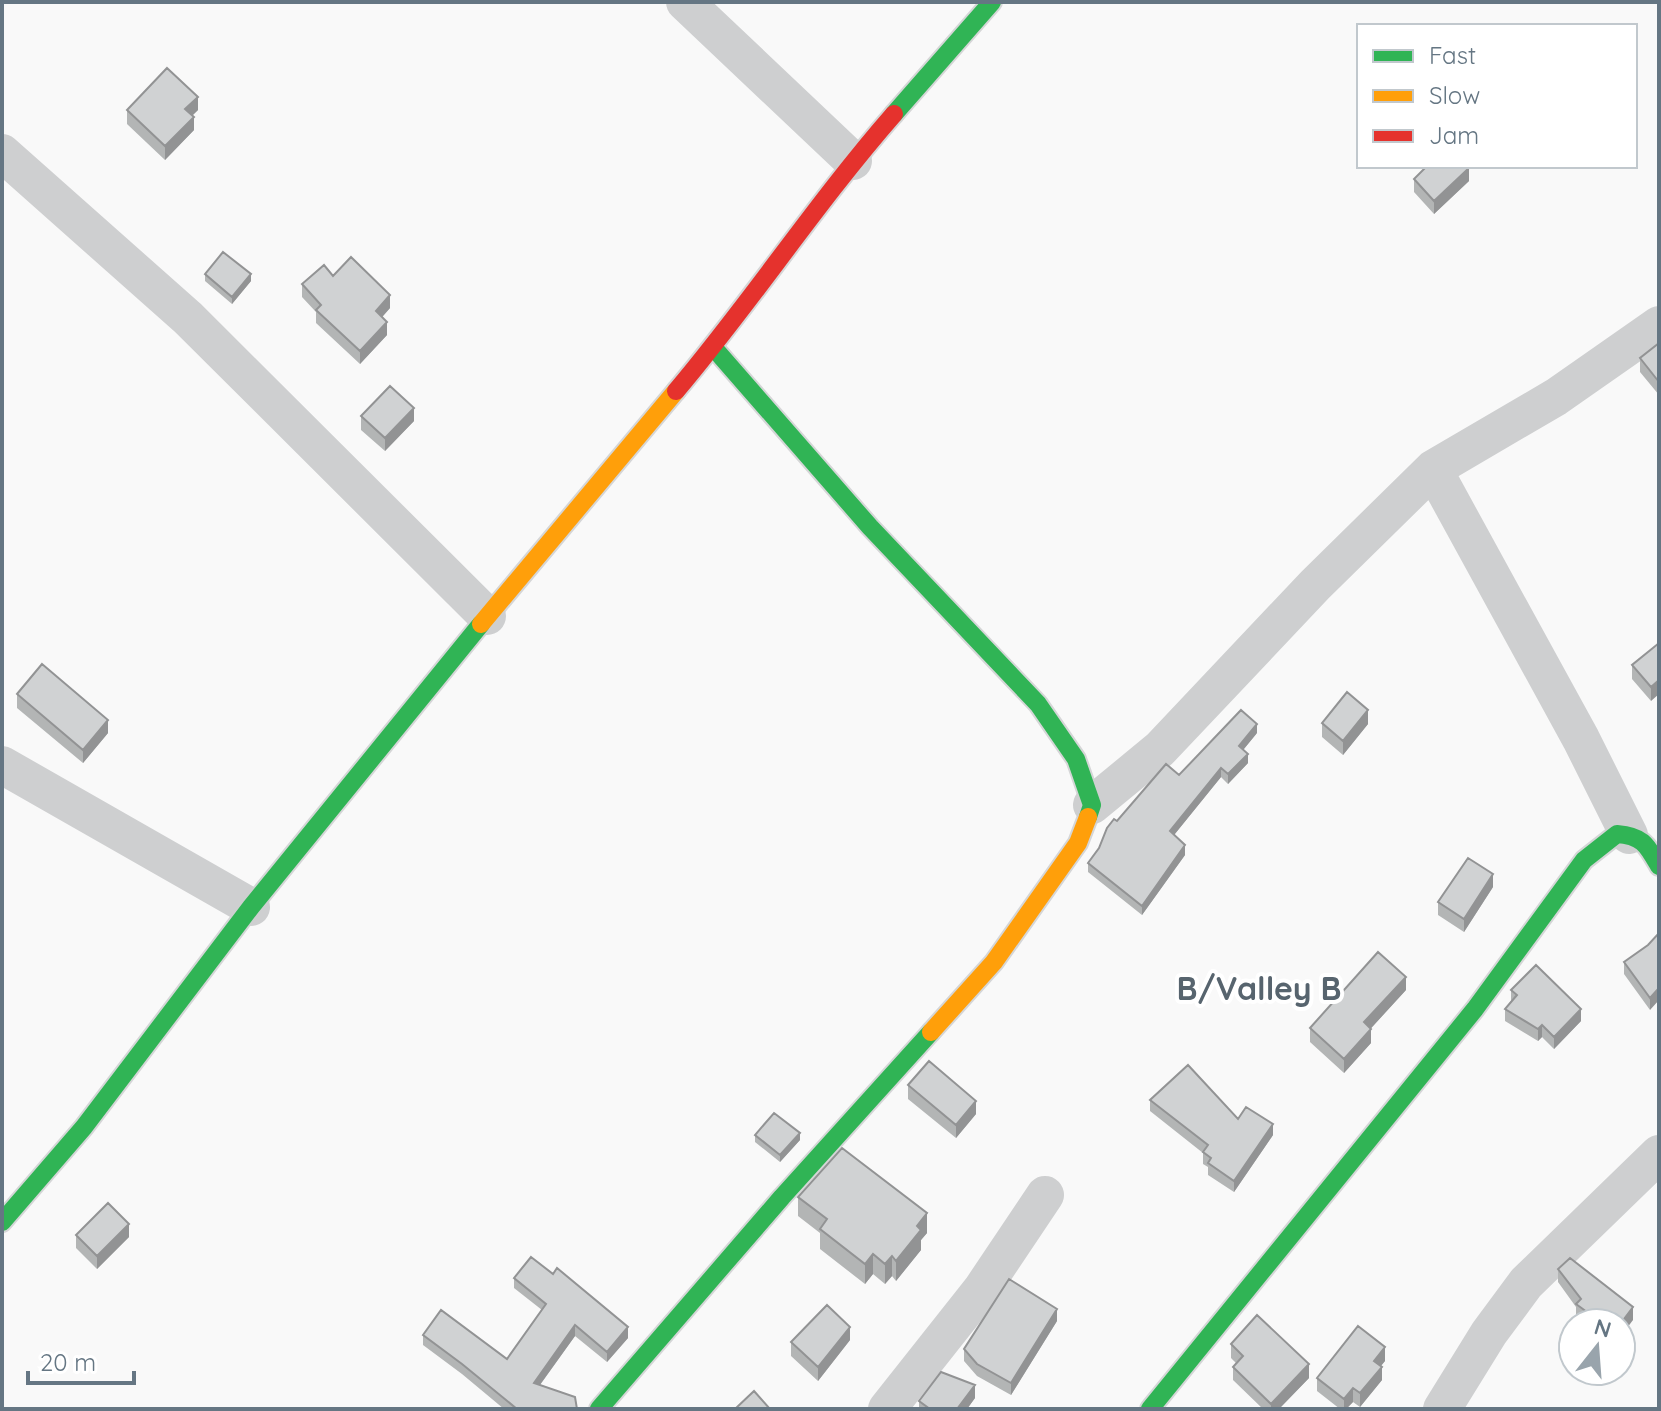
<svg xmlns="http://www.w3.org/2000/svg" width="1661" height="1411" viewBox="0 0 1661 1411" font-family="Quicksand,sans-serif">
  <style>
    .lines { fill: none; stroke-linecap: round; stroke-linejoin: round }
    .fast-casing { stroke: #d5d6d7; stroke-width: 22 }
    .slow-casing { stroke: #d5d6d7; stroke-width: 22 }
    .jam-casing { stroke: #d5d6d7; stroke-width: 22 }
    .street { stroke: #cecfd0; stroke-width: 38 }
    .fast { stroke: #30b455; stroke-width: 18 }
    .slow { stroke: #ff9f0a; stroke-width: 18 }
    .jam { stroke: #e5322d; stroke-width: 18 }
    .wall { fill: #b3b5b5 }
    .shaded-wall { fill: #929394 }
    .building { fill: #d0d2d3; stroke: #929394; stroke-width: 2 }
    .labels { text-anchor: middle; stroke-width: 8; stroke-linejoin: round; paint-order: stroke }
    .quarter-label { font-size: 32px; font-weight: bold; fill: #57646e; stroke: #fff }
  </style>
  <rect width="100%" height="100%" fill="#f9f9f9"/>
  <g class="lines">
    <g class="fast-casing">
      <path id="fast" d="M894,114L992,2
        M713,347L870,527L1038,704L1076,759L1092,805L1088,817
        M2,1222L84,1127L251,907L481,624
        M599,1409L782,1197L931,1032
        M1150,1409L1475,1009L1584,860L1617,834C1643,836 1647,845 1659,866"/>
    </g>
    <g class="slow-casing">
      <path id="slow" d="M481,624L676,391
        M931,1032L994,962L1078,843L1088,817"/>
    </g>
    <g class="jam-casing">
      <path id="jam" d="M676,391C752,301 817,202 894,114"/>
    </g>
    <path class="street" d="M685,2L853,161
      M2,153L188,318L487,616
      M1433,469L1581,739L1629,835
      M2,765L251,907
      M1092,805L1160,749L1315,585L1433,469L1556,397L1659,325
      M887,1409L982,1289L1045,1195
      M1442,1409L1489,1333L1526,1283L1659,1154"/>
    <use href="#fast" class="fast"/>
    <use href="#slow" class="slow"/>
    <use href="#jam" class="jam"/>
  </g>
  <path class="wall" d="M127,110H198L192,115L194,130L165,160L127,124Z
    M1414,179L1469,181L1434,214L1414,192Z
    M205,274L251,281L232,304L205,281Z
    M333,276L390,308L382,317L387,335L360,364L316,323V312L302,297V284Z
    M1659,343V395L1640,372V358Z
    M361,416L414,421L385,451L361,430Z
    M1659,643L1651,701L1632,679V665Z
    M17,694L108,733L83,763L17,708Z
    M1322,723L1368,724L1343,755L1322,737Z
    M1257,733L1243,750L1248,763L1228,784L1221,777L1174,835L1185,855L1142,915L1088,872V863L1179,775Z
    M1493,887L1464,932L1438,915V902Z
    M1659,933L1650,1010L1624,974V962L1648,945Z
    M1406,990L1370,1029L1371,1043L1344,1073L1310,1042V1028Z
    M1511,990L1581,1021L1554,1049L1542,1037L1538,1041L1505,1021V1009L1511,1001Z
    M908,1085L976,1114L956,1138L908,1099Z
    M1150,1100L1238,1119L1273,1135L1234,1192L1208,1175V1167L1203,1164V1153L1150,1111Z
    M755,1135L800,1140L780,1162L755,1142Z
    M798,1197L927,1233L921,1240V1250L896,1281L892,1276L885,1284L873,1274L865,1284L820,1249V1233L798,1216Z
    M76,1235L129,1237L97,1269L76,1248Z
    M1558,1269L1633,1320L1621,1323H1584L1576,1318V1307L1558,1282Z
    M514,1278L628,1338L607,1362L575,1336L540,1385L577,1409H504L462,1374L423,1345V1335L507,1359L542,1310L514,1288Z
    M1057,1321L1011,1395L977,1376L964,1361V1349Z
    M850,1340L818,1381L791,1356V1342Z
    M1231,1344L1309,1378L1279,1409H1263L1233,1380V1367L1236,1363L1231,1358Z
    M1385,1361L1381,1366L1382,1380L1360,1407L1353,1402L1346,1409H1340L1317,1391V1378Z
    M975,1398L967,1409H919V1401Z"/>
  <path class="shaded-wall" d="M198,97V110L185,123V109Z
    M194,117V130L165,160V146Z
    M1469,168V181L1434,214V201Z
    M251,274V281L232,304V297Z
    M390,295V308L376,324V311Z
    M387,322V335L360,364V351Z
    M414,408V421L385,451V438Z
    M1659,680V694L1651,701V687Z
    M1368,710V724L1343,755V741Z
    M108,720V733L83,763V750Z
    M1257,724V733L1239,755V746Z
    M1248,754V763L1228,784V774Z
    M1221,768V777L1170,840V831Z
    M1185,845V855L1142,915V906Z
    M1493,874V887L1464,932V919Z
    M1406,977V990L1364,1036V1022Z
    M1659,988V1000L1650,1010V998Z
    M1581,1009V1021L1554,1049V1037Z
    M1542,1025V1037L1538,1041V1029Z
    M1371,1029V1043L1344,1073V1059Z
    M976,1101V1114L956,1138V1125Z
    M1273,1124V1135L1234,1192V1181Z
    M800,1133V1140L780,1162V1155Z
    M927,1213V1233L921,1240V1250L896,1281V1261L917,1226Z
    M129,1224V1237L97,1269V1256Z
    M873,1254V1274L865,1284V1264Z
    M892,1256V1276L885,1284V1264Z
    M1633,1307V1320L1621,1336V1323Z
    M1057,1309V1321L1011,1395V1383Z
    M575,1325V1336L534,1393V1383Z
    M628,1327V1338L607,1362V1352Z
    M850,1327V1340L818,1381V1367Z
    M1385,1347V1361L1374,1374V1361Z
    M1309,1364V1378L1279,1409H1271V1404Z
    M1382,1367V1380L1360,1407V1393Z
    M975,1385V1398L967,1409H957Z
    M1353,1388V1402L1346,1409H1344V1399Z"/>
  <path class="building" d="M167,68L198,97L185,109L194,117L165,146L127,110Z
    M1427,166H1467L1469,168L1434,201L1414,179Z
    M223,252L251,274L232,297L205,274Z
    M351,257L390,295L376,311L387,322L360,351L316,310L321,305L302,284L324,265L333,276Z
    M1659,343V382L1640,358Z
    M390,386L414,408L385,438L361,416Z
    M1659,643V680L1651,687L1632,665Z
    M42,664L108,720L83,750L17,694Z
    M1347,692L1368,710L1343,741L1322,723Z
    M1241,710L1257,724L1239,746L1248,754L1228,774L1221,768L1170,831L1185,845L1142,906L1088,863L1099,848L1107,828L1114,819L1117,821L1166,764L1179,775Z
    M1468,858L1493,874L1464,919L1438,902Z
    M1659,933V988L1650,998L1624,962L1648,945Z
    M1378,952L1406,977L1364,1022L1371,1029L1344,1059L1310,1028Z
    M1536,965L1581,1009L1554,1037L1542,1025L1538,1029L1505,1009L1517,995L1511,990Z
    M929,1061L976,1101L956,1125L908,1085Z
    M1188,1065L1238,1119L1246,1107L1273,1124L1234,1181L1208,1163L1211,1158L1203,1152L1208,1145L1150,1100Z
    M774,1113L800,1133L780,1155L755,1135Z
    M842,1148L927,1213L917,1226L921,1230L896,1261L892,1256L885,1264L873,1254L865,1264L820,1229L827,1219L798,1197Z
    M108,1203L129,1224L97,1256L76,1235Z
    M531,1257L553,1274L557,1268L628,1327L607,1352L575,1325L534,1383L575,1397L577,1409H517L462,1364L423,1335L441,1310L507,1359L546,1304L514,1278Z
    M1570,1258L1633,1307L1621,1323H1602L1576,1304L1581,1299L1558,1269Z
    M1009,1279L1057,1309L1011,1383L977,1364L964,1349Z
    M827,1305L850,1327L818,1367L791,1342Z
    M1257,1315L1309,1364L1271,1404L1233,1367L1243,1356L1231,1344Z
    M1358,1326L1385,1347L1374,1361L1382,1367L1360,1393L1353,1388L1344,1399L1317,1378Z
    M941,1372L975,1385L957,1409H930L919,1401Z
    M754,1391L770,1409H735Z"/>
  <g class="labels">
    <g class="quarter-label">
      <text x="1259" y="1000">B/Valley B</text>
    </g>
  </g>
  <rect width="1661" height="1411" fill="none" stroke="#657683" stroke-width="8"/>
  <rect x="1357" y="24" width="280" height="144" fill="#ffffff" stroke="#c1c8cd" stroke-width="2"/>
  <rect x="1373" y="50" width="40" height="12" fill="#30b455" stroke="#c1c8cd" stroke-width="2"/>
  <text x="1429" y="64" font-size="24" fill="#657683">Fast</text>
  <rect x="1373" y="90" width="40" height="12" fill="#ff9f0a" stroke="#c1c8cd" stroke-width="2"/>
  <text x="1429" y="104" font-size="24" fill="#657683">Slow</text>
  <rect x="1373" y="130" width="40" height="12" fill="#e5322d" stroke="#c1c8cd" stroke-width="2"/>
  <text x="1429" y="144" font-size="24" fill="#657683">Jam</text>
  <g transform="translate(1597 1347) rotate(17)"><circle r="38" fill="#ffffff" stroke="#c1c8cd" stroke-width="2"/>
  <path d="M0-6L14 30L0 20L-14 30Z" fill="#99a4ac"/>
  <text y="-12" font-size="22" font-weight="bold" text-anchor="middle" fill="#657683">N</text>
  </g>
  <path d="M28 1371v12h106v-12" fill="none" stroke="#657683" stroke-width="4"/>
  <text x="40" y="1371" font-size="24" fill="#657683" stroke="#ffffff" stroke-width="6" paint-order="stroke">20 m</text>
</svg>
